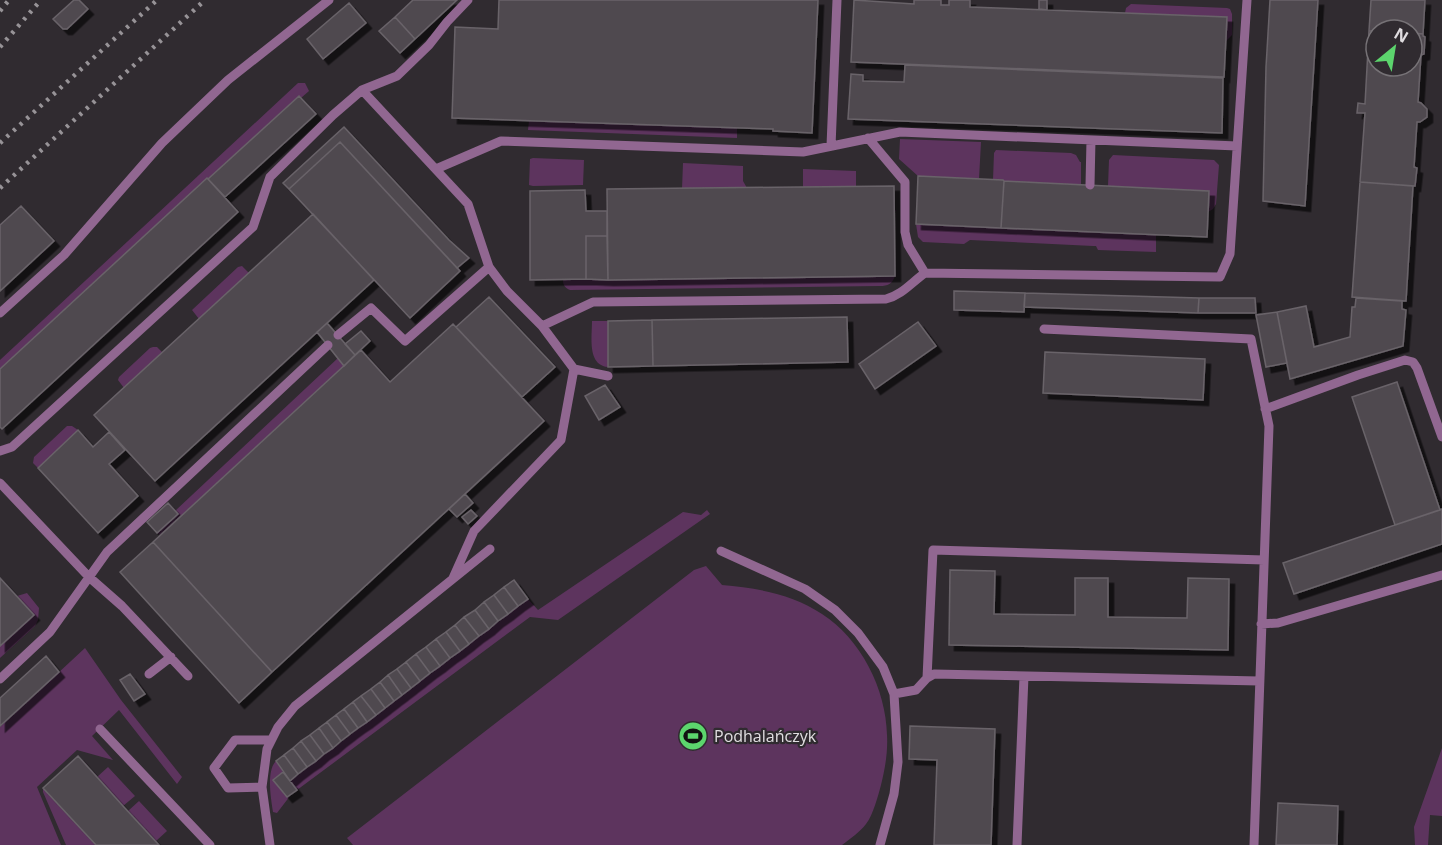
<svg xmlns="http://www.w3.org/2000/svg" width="1442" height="845" viewBox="0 0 1442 845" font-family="'Open Sans',sans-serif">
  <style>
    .green { fill: #5d345e }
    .building { fill: #504a50; stroke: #696369; stroke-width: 1.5; filter: url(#shadow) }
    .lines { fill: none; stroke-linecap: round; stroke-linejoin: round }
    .service { stroke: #916791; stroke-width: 9 }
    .rail { stroke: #979397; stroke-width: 4.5; stroke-dasharray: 3 6; stroke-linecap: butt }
    .labels { text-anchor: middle; stroke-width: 4.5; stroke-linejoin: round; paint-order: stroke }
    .poi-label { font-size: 16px; fill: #e0dde0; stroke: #302b30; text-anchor: start }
  </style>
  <defs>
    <filter id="shadow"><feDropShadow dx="5.5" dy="5.5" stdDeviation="0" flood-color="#0009"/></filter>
  </defs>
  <rect width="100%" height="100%" fill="#302b30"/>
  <path class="green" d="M1131,4L1227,8L1230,9L1232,14V35L1226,41L1227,17L1125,13L1126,8Z
    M298,83H305L309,91L301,98L298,97L0,369V360Z
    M529,121L737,128V138L528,130Z
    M900,139L981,142L979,179L918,176L899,159Z
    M996,150L1071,153L1076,155L1080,162H1081V185L1004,181L993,180L994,153Z
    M1113,155L1214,160L1219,165L1216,204L1213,209L1208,212V191L1108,186L1109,160Z
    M533,158L584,160L583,185L533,186L529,185L530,159Z
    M683,163L743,166V181L747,188L682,189Z
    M803,169L856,171V187H803Z
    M916,224L1156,235V252L1098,250L1096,246H1093L970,240L964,244L923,242L918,237Z
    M242,266L249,273L199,319L192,310L238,267Z
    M895,276C892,284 888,286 880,286L570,290C565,288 563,285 563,280Z
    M592,321H608V367C587,365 592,337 592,321Z
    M153,347H157L163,353L124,388L118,380L119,377L150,348Z
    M338,358L344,366L160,535L157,533L178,514L175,511Z
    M67,426H72L78,430L38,468L33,463L34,457Z
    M707,510L710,514L558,620L530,617L297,790L290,781L528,599L538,610L683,512L701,515Z
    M706,566L722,585C757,588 792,594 822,614C861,639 886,689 887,735C888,752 885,769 881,785C878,796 873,815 866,824C860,832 850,839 842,845H353L347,838L694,570Z
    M27,593L39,608L38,620L35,626L0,658V646L34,615L17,596Z
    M85,648L121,700L182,777L177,784L119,710L92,736L113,760L77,750L37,787L61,845H0V727Z
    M1442,748V816L1430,815L1428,845H1415L1414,827Z
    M276,761L283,772L274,780L287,797L290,796L277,813L273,812C271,799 266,771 276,761Z
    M108,767L135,796L123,806L97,777Z
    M43,788L96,845H66L43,792Z
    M139,801L167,831L156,841L128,811Z"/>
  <path class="building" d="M74,0H79L88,9L67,29H63L53,19Z
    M413,0H457L415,39L395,17Z
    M499,0H818L812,133L773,131V129L452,118L455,27L498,29Z
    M854,0L914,4V0H941V5H949V0H970V7L1227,17L1224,77L851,62Z
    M1039,0H1047V10L1039,9Z
    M1270,0H1318L1305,206L1263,201L1266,67Z
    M1371,0H1425L1423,34L1412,33V30L1369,31Z
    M349,3L366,23L323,59L307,39Z
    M395,17L415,39L400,53L379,31Z
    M1369,31H1376V66H1412V33L1423,34V36L1425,37L1424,54L1421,55L1418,102L1421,103L1427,109V117L1420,122H1417L1414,167L1417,168L1415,186L1360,182L1365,113H1357L1358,103L1365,104Z
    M905,65L1223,78L1222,133L848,119L851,74L863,75V81L904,82Z
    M299,96L316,114L225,197L208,179Z
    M344,127L449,240L469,258L457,268L340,142L289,189L283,183Z
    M340,142L460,271L410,318L289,189Z
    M918,176L1003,180L1004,181L1001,228L916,224Z
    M207,178L238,212L2,429L0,427V369Z
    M1004,181L1209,191L1207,237L1001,228Z
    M1360,182L1413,186L1406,301L1352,297Z
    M894,186L895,276L608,280L607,189Z
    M585,190L586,211H607V236H586V279L530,280V191Z
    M21,206L54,241L0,291V225Z
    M313,214L374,280L155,481L94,415Z
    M586,236H607L608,280L586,279Z
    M954,291L1025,293L1024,312L954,310Z
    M1025,293L1199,298L1198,313L1024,307Z
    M489,297L555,367L522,397L456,327Z
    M1199,298H1255L1256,313H1198Z
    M1356,298L1402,301V309L1406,310L1403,346L1290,379L1277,312L1306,306L1314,347L1350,337L1352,307H1355Z
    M1277,312L1287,363L1266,367L1256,315Z
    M847,317L848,362L653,366L652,320Z
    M652,320L653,366L608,367V321Z
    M918,322L936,346L875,389L859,364Z
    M327,323L355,355L344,366L317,332Z
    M453,324L544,421L272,672L153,542L361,350L390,382Z
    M361,331L370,341L355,355L345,344Z
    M1045,352L1205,359L1203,400L1043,393Z
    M1397,382L1440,510L1395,525L1352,397Z
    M605,385L620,407L599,420L585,396Z
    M78,430L93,447L109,432L125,450L109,464L138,496L98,533L38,468Z
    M465,494L473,503L457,517L449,509Z
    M168,503L178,514L157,533L147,522Z
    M1442,509V544L1294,594L1283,563Z
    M471,510L477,516L468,524L462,517Z
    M153,542L272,672L239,703L120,572Z
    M950,570L995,571L994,614L1075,615V578H1108V617L1187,618L1188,578L1229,579L1228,650L949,645Z
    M0,578L34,615L0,646Z
    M514,580L528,599L518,606L504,587Z
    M504,587L518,606L508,614L494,595Z
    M494,595L508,614L498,621L484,602Z
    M484,602L498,621L489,629L475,610Z
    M475,610L489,629L479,636L464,617Z
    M464,617L479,636L469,644L455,625Z
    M455,625L469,644L460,651L446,632Z
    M446,632L460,651L450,658L436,639Z
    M436,639L450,658L440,666L426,647Z
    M426,647L440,666L430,673L416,654Z
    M416,654L430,673L420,681L406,662Z
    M46,656L59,672L0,726V698Z
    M406,662L420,681L411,688L397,669Z
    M397,669L411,688L402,695L388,675Z
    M130,674L145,694L134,701L120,680Z
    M388,675L402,695L394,701L380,682Z
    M380,682L394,701L385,708L371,689Z
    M371,689L385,708L376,715L361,696Z
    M361,696L376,715L367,722L353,702Z
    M353,702L367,722L358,728L344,709Z
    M344,709L358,728L350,734L336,715Z
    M336,715L350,734L341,741L327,722Z
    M327,722L341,741L333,748L319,728Z
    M910,726L995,729L991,845H934L937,760L909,759Z
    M319,728L333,748L324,754L310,735Z
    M310,735L324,754L316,761L301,741Z
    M301,741L316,761L307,767L293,748Z
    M293,748L307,767L298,774L284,755Z
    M284,755L298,774L290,781L276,761Z
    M78,756L123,806L159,845H96L43,788Z
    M283,772L297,790L287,797L273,780Z
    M1278,803L1338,806L1337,845H1276Z"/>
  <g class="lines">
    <path class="service" d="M362,90L468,204L489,267L507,291L542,326L574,369L561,440L474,531L453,578
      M868,138L905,182V232L908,245L925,273
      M831,146L837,0
      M436,169L501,141L803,152L900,132L1237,146
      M1090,185L1091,140
      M0,313L64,255L162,143L228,80L329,0
      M542,326L593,302L886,299C902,295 912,282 925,273L1220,277L1230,254L1247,0
      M1044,329L1251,339L1269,426L1254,845
      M338,335L371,308L405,341L489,267
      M574,369L608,376
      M1265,409L1358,375L1405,360L1413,362L1417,368L1442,437
      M0,451L12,447L253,227L270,177L333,115L362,90L397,76L429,45L447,22L468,0
      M0,483L89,577L122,606L188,676
      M721,551L805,589L835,610L858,633L883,667L894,694L898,762L894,794L880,845
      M1261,624L1278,623L1442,575
      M149,674L171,657
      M927,678L933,550L1264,560
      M0,679L50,632L107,552L328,345
      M894,694L916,690L927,678L934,674L1259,681
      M100,729L210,845
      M262,787L228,788L214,768L235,740H271
      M270,845L262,787L267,749L278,727L295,706L490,549
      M1017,845L1024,676"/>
    <path class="rail" d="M0,11L9,0
      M0,47L41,0
      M0,143L157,0
      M0,188L205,0"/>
  </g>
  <defs>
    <g id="stadium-disc" transform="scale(1.5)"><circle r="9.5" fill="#5cd56d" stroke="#302b30"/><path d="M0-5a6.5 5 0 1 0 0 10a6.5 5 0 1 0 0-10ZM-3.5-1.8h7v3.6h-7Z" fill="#111"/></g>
  </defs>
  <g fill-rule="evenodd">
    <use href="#stadium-disc" x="693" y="736"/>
  </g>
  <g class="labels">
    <g class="poi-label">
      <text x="714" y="742">Podhalańczyk</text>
    </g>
  </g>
  <g transform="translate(1394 48) rotate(30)"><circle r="28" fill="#302b30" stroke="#767276" stroke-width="1.5"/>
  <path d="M0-4.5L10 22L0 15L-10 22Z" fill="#5cd56d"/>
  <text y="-9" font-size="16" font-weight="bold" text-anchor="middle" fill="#e0dde0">N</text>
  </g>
</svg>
